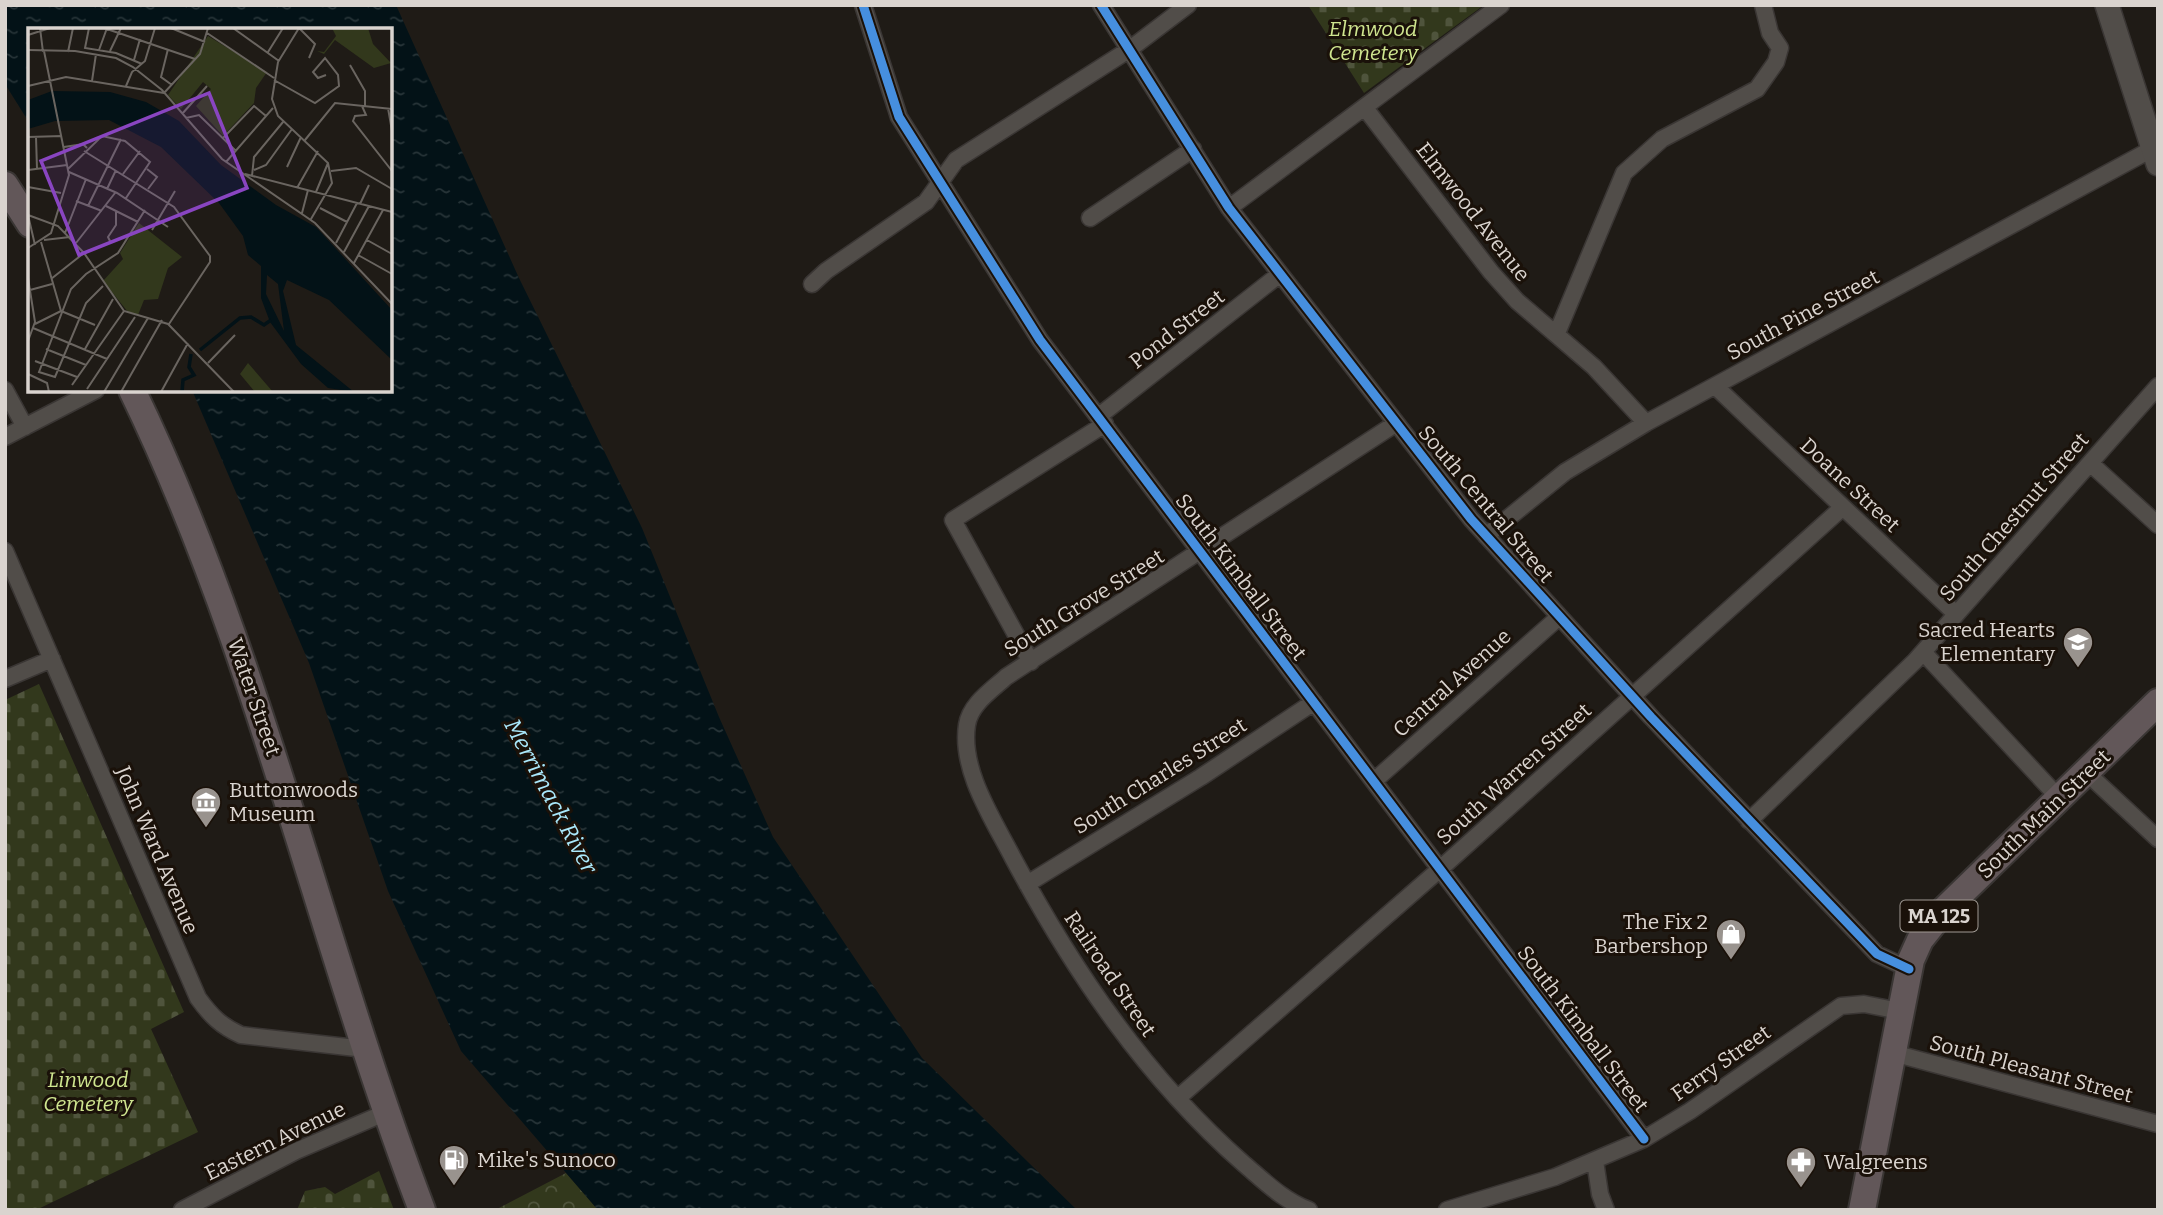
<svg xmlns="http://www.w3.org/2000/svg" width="2163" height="1215" viewBox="0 0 2163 1215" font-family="Bitter,serif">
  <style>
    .cemetery { fill: url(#cemetery-stones) }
    .park { fill: url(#park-crowns) }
    .water { fill: url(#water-ripples) }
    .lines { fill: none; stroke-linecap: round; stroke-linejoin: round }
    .street-casing { stroke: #3a3634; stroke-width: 19 }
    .secondary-casing { stroke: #3a3634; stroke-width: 26 }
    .primary-casing { stroke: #3a3634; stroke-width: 30 }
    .street { stroke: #514d49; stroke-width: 16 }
    .secondary { stroke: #514d49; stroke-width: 23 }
    .primary { stroke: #625759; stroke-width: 26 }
    .cycleway-casing { stroke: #1a1109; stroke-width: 13 }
    .cycleway { stroke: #468fdf; stroke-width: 9 }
    .labels { text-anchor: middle; stroke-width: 6; stroke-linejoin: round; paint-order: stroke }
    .shield { fill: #1a1109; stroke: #a09a94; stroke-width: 2 }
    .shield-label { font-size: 19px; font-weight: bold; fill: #dad4cf }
    .park-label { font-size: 21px; font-style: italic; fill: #cfe58f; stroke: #1a1109 }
    .street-label { font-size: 21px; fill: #dad4cf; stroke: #1a1109 }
    .poi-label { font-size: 21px; fill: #dad4cf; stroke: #1a1109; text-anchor: start }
    .water-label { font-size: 23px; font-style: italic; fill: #aae8fb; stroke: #1a1109 }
    .inset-river { fill: none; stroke: #031217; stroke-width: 3.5 }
    .inset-road { fill: none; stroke: #6a6560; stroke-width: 2 }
    .view { fill: #8945c1; fill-opacity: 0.15; stroke: #8945c1; stroke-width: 3.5 }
    .inset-edge { fill: none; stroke: #dad4cf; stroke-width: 3.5 }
  </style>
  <defs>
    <pattern id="cemetery-stones" width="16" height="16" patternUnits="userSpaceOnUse" patternTransform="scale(1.75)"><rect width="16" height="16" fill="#32381c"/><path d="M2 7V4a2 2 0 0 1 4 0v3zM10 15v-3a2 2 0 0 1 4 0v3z" fill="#4f543c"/></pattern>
    <pattern id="park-crowns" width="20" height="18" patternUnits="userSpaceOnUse" patternTransform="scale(1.75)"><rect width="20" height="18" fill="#32381c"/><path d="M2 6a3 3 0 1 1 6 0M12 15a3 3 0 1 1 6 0" fill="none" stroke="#4f543c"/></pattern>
    <pattern id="water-ripples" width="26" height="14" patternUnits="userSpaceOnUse" patternTransform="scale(1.75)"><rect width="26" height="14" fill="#031217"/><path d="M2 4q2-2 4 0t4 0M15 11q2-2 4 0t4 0" fill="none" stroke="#273438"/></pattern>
  </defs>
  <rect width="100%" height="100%" fill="#1f1b16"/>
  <path class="cemetery" d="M1308,5H1484L1364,93Z
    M39,684L184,1012L151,1029L198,1132L36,1210H5V700Z
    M379,1171L394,1210H297L305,1191L325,1187L335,1194Z"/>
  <path class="park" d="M566,1173L598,1210H495Z"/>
  <path class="water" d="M5,5H396L519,278L642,528L719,717L773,837L922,1058L1077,1210H598L461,1051L388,891L309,663L192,390H390V30H30V124L5,84Z"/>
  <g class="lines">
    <g class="street-casing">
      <path id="street" d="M863,5L899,117L1040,340L1644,1139
        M1101,5L1229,208L1471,519L1651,717L1877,954L1909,969
        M1365,108L1491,272L1517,301L1594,367L1646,423
        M1229,208L1501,5
        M1090,218L1193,149
        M812,284L826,271L926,202L956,160L1130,49L1188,5
        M1557,333L1624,173L1662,139L1757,89L1776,62L1780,48L1770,33L1763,5
        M1715,386L1956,614
        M5,390L25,427
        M1099,416L1280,274
        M5,437L96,390
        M2090,463L2158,525
        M1486,536L1565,472L1646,423L2152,149
        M5,551L198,998C211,1016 221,1026 241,1035L365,1049
        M1923,652L2060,799
        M1031,662L953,520L1105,424
        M5,679L52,659
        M2087,773L2158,839
        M1374,781L1559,617
        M1749,821L1915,661L2158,386
        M1027,884L1201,777L1314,702
        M1893,1053L2158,1124
        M1179,1097L1440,869L1843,507
        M1595,1161L1600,1194L1606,1210
        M182,1210L296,1151L387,1112
        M1309,1210C1284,1201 1264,1181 1244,1164C1146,1078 1074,972 1013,858C993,819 960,770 967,725C970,704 992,690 1006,677L1395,424
        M1447,1210L1555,1177L1644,1139L1690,1111L1841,1006L1864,1004L1900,1011"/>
    </g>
    <g class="secondary-casing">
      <path id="secondary" d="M2107,5L2158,164"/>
    </g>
    <g class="primary-casing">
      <path id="primary" d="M5,185L30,224
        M132,390C259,652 319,939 422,1210
        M1862,1210L1911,960L1920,940L1944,910L2158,702"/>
    </g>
    <use href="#street" class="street"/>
    <use href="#secondary" class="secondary"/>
    <use href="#primary" class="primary"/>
    <g class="cycleway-casing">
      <path id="cycleway" d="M863,5L899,117L1040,340L1644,1139
        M1101,5L1229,208L1471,519L1651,717L1877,954L1909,969"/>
    </g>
    <use href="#cycleway" class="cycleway"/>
  </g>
  <defs>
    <g id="school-pin" transform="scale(1.575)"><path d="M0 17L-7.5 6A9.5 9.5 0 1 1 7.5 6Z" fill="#99938e" stroke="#1a1109"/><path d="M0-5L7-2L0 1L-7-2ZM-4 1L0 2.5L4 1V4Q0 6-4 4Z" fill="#fff"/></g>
    <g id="museum-pin" transform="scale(1.575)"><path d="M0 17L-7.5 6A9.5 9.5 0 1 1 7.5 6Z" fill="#99938e" stroke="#1a1109"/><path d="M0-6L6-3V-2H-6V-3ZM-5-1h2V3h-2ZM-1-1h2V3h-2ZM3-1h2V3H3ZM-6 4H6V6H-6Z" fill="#fff"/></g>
    <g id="shop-pin" transform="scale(1.575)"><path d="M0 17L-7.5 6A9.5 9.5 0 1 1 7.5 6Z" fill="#99938e" stroke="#1a1109"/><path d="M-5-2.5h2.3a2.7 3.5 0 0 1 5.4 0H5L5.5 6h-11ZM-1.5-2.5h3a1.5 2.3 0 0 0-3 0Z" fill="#fff"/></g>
    <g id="fuel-pin" transform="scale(1.575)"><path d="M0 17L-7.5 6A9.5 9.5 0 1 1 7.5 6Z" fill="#99938e" stroke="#1a1109"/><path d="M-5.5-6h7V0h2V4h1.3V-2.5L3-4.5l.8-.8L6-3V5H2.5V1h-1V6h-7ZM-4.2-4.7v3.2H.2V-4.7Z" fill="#fff"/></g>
    <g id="pharmacy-pin" transform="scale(1.575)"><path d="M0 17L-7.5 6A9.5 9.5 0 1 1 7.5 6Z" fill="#99938e" stroke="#1a1109"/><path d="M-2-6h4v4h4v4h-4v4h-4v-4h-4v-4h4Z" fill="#fff"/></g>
  </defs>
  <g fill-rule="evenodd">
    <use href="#school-pin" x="2078" y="642"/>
    <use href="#museum-pin" x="206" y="802"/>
    <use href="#shop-pin" x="1731" y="934"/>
    <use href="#fuel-pin" x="454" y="1160"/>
    <use href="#pharmacy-pin" x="1801" y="1162"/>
  </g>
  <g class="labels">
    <rect class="shield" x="1900.5" y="900.5" width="77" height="31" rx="5"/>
    <g class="shield-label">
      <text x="1939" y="923">MA 125</text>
    </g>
    <g class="park-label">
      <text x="1373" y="36">Elmwood<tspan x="1373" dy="24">Cemetery</tspan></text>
      <text x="88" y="1087">Linwood<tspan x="88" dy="24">Cemetery</tspan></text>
    </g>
    <g class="street-label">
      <text transform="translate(1473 212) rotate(52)" y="7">Elmwood Avenue</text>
      <text transform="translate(1803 315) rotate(-28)" y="7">South Pine Street</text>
      <text transform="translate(1177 329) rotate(-38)" y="7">Pond Street</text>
      <text transform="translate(1850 485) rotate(43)" y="7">Doane Street</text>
      <text transform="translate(1486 504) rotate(50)" y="7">South Central Street</text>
      <text transform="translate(2014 517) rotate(-49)" y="7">South Chestnut Street</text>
      <text transform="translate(1241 577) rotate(53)" y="7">South Kimball Street</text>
      <text transform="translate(1084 603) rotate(-32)" y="7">South Grove Street</text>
      <text transform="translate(1452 683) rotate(-42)" y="7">Central Avenue</text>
      <text transform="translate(254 697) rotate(71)" y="7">Water Street</text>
      <text transform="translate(1514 774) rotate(-42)" y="7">South Warren Street</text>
      <text transform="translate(1160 776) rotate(-32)" y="7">South Charles Street</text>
      <text transform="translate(2044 814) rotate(-44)" y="7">South Main Street</text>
      <text transform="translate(157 850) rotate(67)" y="7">John Ward Avenue</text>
      <text transform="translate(1110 974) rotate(56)" y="7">Railroad Street</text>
      <text transform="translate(1583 1029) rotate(53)" y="7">South Kimball Street</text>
      <text transform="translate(1721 1063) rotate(-35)" y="7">Ferry Street</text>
      <text transform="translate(2031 1069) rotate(15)" y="7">South Pleasant Street</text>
      <text transform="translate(275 1141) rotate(-26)" y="7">Eastern Avenue</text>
    </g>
    <g class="poi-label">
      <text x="2055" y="637" text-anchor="end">Sacred Hearts<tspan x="2055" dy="24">Elementary</tspan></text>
      <text x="229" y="797">Buttonwoods<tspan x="229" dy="24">Museum</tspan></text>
      <text x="1708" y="929" text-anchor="end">The Fix 2<tspan x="1708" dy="24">Barbershop</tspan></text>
      <text x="477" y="1167">Mike's Sunoco</text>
      <text x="1824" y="1169">Walgreens</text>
    </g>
    <g class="water-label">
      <text transform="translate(551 796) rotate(62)" y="8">Merrimack River</text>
    </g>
  </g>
  <g transform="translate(28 28)">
    <rect width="364" height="364" fill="#1f1b16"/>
    <path d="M180,8L239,44L228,60L226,75L195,108L168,78L183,61L175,54L153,81L140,67ZM111,195L154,229L140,240L130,271L116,272L110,287L100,284L75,253L95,231L92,225Z" fill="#32381c"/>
    <path d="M304,0H340L345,16L363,35L346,40L307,12L296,26L289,23L296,24L308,8ZM220,335L245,364H227L212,346Z" fill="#32381c"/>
    <path d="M24,63L82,64L118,74L151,93L193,137L248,177L288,199L364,282V332L301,272L259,252L255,263L268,317L326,364L300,360L273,336L242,294L233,270V238L220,227L215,208L191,175L133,119L81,92L27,93L0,101V72ZM239,247L250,256L256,303L238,266Z" fill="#031217" fill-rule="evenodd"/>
    <path class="inset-river" d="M172,322L212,290L223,289L236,297L243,292M154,364L155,352L166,347L161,339L163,326"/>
    <path class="inset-road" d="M12,0L15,24M61,0L57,20L88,25L114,36M76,0L167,31M143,0L177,14M205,0L251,33M271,0L250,34L244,71L250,88L300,135L304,155L283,191M271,0L287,16L281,30M179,5L246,50M0,7L22,0M140,21L133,49L144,57M0,22L47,23L88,30L105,39L134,62L194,131L287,195L364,276M71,22L79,0M82,23L93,0M40,24L45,0M240,24L255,0M106,32L112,11M322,37L337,63V79M246,52L287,75L311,58L310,47L297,30L285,44L290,50L298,47M64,53L68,26M0,58L38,49L136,65M98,58L104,44L117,33L127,0M136,65L172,26L180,0M334,78L338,87L327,88L325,93L364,143M360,80L364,103M154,86L179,58M158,90L171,87L208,123M0,109L34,108M8,109L9,141M195,110L226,78L238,88M277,112L307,75L364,81M36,119L55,116L59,120M56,123L146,179L182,228V234L141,296M198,134L245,80M259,139L273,109M40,141L74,108L97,113L122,134L98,170M119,141L129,149L120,161M0,142L39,137M226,142L238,137L264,101M303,143L328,140L364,161M41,144L89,165L140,199M95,146L112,123M217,146L364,184M224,148L226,129L255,94M0,159L33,165M269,160L290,123M79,161L88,142M288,164L300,135M48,173L74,183M332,176L341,157M60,178L93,111M78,178L110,194M292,180L319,194M274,185L280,162M0,187L7,217M0,187L30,198L56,225L96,283L140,296L206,364M124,202L147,163M37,205L58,151M16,212L42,209M339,212L364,226M13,214L33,283M48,215L87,165M83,215L80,209L88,197V183M308,215L329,175M0,220L23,205L41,147L16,23M316,224L341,178M330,227L364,246M326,235L355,182M0,250L7,294L0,313M23,251L56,225M75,258L58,275L27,349L11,344L43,261L58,246L90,225L117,182M2,262L24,256M33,283L67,297M7,296L33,283M5,300L79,331M18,321L58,337M57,321L85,271M7,333L49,349M180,335L207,307M0,346L19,355L21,364M44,357L96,283M59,361L107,289M76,364L120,290M93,364L134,292M133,364L160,315"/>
    <path class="view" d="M181,65L219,160L51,227L13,133Z"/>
    <rect width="364" height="364" class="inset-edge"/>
  </g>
  <rect width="2163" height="1215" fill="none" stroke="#dad4cf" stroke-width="14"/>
</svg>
